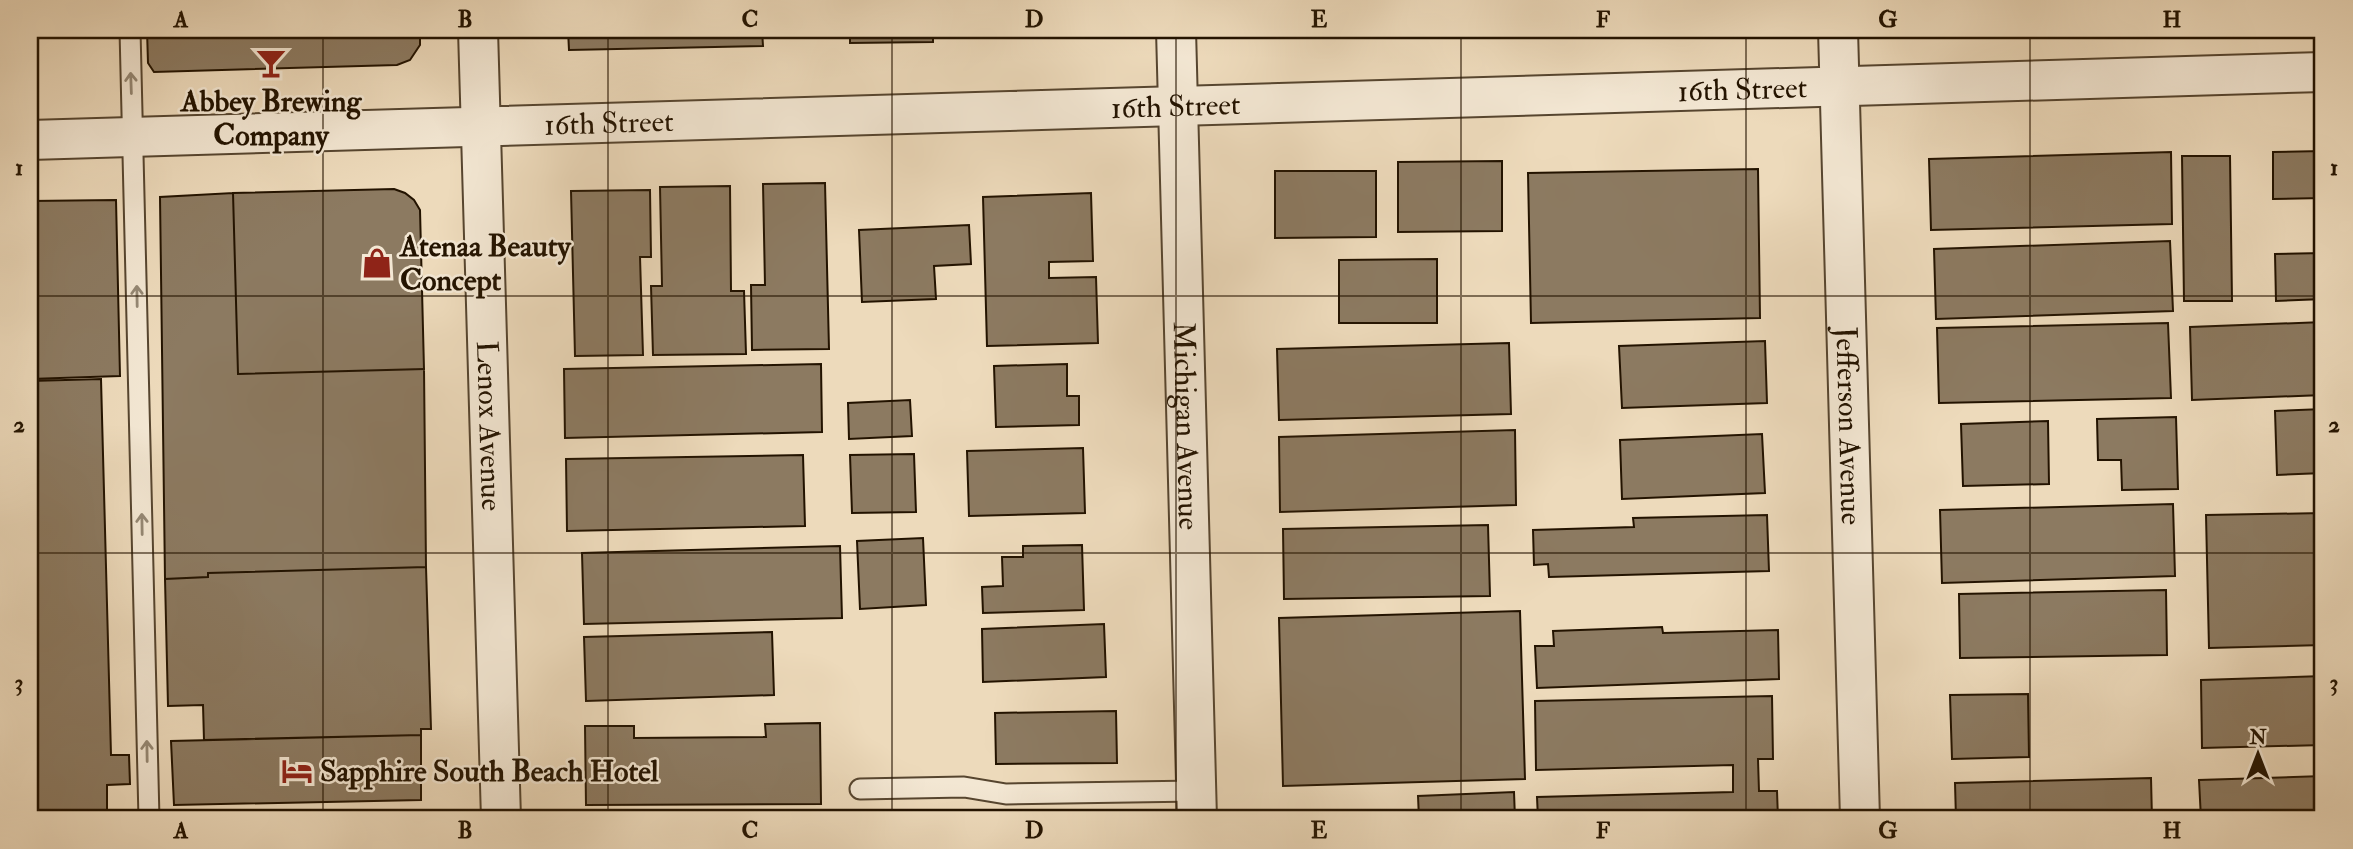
<svg xmlns="http://www.w3.org/2000/svg" width="2353" height="849" viewBox="0 0 2353 849" font-family="'IM FELL Double Pica',serif">
  <style>
    .building { fill: #8c7a61; stroke: #231300; stroke-width: 2 }
    .lines { fill: none; stroke-linecap: round; stroke-linejoin: round }
    .service-casing { stroke: #56452f; stroke-width: 23 }
    .minor-casing { stroke: #56452f; stroke-width: 42 }
    .service { stroke: #f3e7d3; stroke-width: 19 }
    .minor { stroke: #f3e7d3; stroke-width: 38 }
    .oneway { stroke: #958874 }
    .grid { fill: none; stroke: #231300; stroke-width: 2; stroke-opacity: 0.55 }
    .labels { text-anchor: middle; stroke-width: 5; stroke-linejoin: round; paint-order: stroke }
    .street-label { font-size: 30px; fill: #231300; stroke: #f3e7d3 }
    .poi-label { font-size: 30px; font-weight: bold; fill: #231300; stroke: #f3e7d3; text-anchor: start }
    .neatline { fill: none; stroke: #231300; stroke-width: 2.5 }
    .grid-label { font-size: 23px; text-anchor: middle; font-weight: bold; fill: #231300 }
  </style>
  <rect width="100%" height="100%" fill="#eddabb"/>
  <filter id="stains"><feTurbulence type="fractalNoise" baseFrequency=".00286" numOctaves="4"/><feColorMatrix values="0 0 0 0 .2 0 0 0 0 .09 0 0 0 0 .02 0 0 0 .5 -.17"/></filter>
  <radialGradient id="worn" r=".72"><stop offset=".6" stop-color="#630" stop-opacity="0"/><stop offset="1" stop-color="#630" stop-opacity=".3"/></radialGradient>
  <path class="building" d="M147,30H420V45L410,60L397,65L154,72L148,63Z
    M568,30H762L763,46L569,50Z
    M850,30H933V42L850,43Z
    M953,30H1090V32L953,36Z
    M2323,151V198L2273,199V152Z
    M2171,152L2172,224L1931,230L1929,159Z
    M2182,156H2230L2232,301H2184Z
    M1502,161V231L1398,232V162Z
    M1758,169L1760,318L1531,323L1528,173Z
    M1275,171H1376V237L1275,238Z
    M825,183L829,349L752,350L751,285H765L763,184Z
    M730,186L731,291H744L746,354L653,355L651,286H662L660,187Z
    M394,189L405,193L414,200L420,210L424,369L238,374L233,193Z
    M650,190L651,257H640L643,355L575,356L571,191Z
    M233,193L238,374L424,369L426,567L208,573V577L165,579L160,197Z
    M1091,193L1093,261L1049,262V278L1096,277L1098,343L987,346L983,197Z
    M116,200L120,376L30,379V201Z
    M969,225L971,264L934,266L936,299L862,302L859,230Z
    M2170,241L2173,311L1936,319L1934,249Z
    M2323,253V299L2276,301L2275,254Z
    M1437,259V323H1339V260Z
    M2323,322V395L2192,400L2190,327Z
    M2168,323L2171,398L1939,403L1937,328Z
    M1765,341L1767,403L1622,408L1619,346Z
    M1509,343L1511,414L1279,420L1277,349Z
    M821,364L822,432L565,438L564,369Z
    M1067,364V396H1079V425L996,427L994,366Z
    M101,379L111,755H129L130,784L107,785V819H30V381Z
    M910,400L912,436L849,439L848,403Z
    M2323,409V473L2277,475L2275,411Z
    M2176,417L2178,489L2122,490L2121,460H2098L2097,419Z
    M2048,421L2049,484L1963,486L1961,424Z
    M1515,430L1516,505L1280,512L1279,437Z
    M1762,434L1765,493L1622,499L1620,440Z
    M1083,448L1085,513L969,516L967,451Z
    M914,454L916,512L852,513L850,455Z
    M803,455L805,526L567,531L566,459Z
    M2173,504L2175,576L1942,583L1940,510Z
    M2323,513V645L2209,648L2206,515Z
    M1767,515L1769,571L1549,577L1548,564L1534,565L1533,530L1634,527L1633,518Z
    M1488,525L1490,596L1284,599L1283,529Z
    M923,538L926,605L860,609L857,541Z
    M1082,545L1084,610L983,613L982,587L1003,586L1002,557H1023V546Z
    M840,546L842,618L584,624L582,553Z
    M426,567L431,729H421V735L204,740L203,705L168,706L165,579L208,577V573Z
    M2166,590L2167,655L1960,658L1959,594Z
    M1520,611L1525,779L1283,786L1279,618Z
    M1104,624L1106,677L983,682L982,629Z
    M1662,627L1663,633L1778,630L1779,679L1537,688L1535,646H1554L1553,631Z
    M772,632L774,695L586,701L584,637Z
    M2323,676V745L2202,748L2201,680Z
    M2028,694L2029,757L1952,759L1950,695Z
    M1772,696L1773,759H1758L1759,791H1777L1778,819H1538L1537,797L1733,792V765L1536,770L1535,701Z
    M1116,711L1117,763L996,764L995,713Z
    M820,723L821,804L586,805L585,726H634V738L766,737L765,724Z
    M421,735V800L174,805L171,741Z
    M2323,776V819H2201L2199,780Z
    M2151,778L2152,819H1956L1955,783Z
    M1514,792L1515,819H1419L1418,796Z
    M842,813V819H592L591,817Z"/>
  <g class="lines">
    <g class="service-casing">
      <path id="service" d="M130,30L149,819
        M860,789L964,787L1006,794L1196,791"/>
    </g>
    <g class="minor-casing">
      <g id="minor">
        <path id="s1" d="M478,30L501,819"/>
        <path id="s2" d="M1176,30L1197,819"/>
        <path id="s3" d="M1838,30L1860,819"/>
        <path id="s4" d="M30,140L2323,72"/>
      </g>
    </g>
    <use href="#service" class="service"/>
    <use href="#minor" class="minor"/>
  </g>
  <defs><path id="oneway-shaft" d="M-6 0H5M1.5-3L5.5 0L1.5 3" fill="none" stroke-width="1.6" stroke-linecap="round" stroke-linejoin="round" transform="scale(1.75)"/></defs>
  <g class="oneway">
    <use href="#oneway-shaft" transform="translate(131 83) rotate(-92)"/>
    <use href="#oneway-shaft" transform="translate(137 296) rotate(-91)"/>
    <use href="#oneway-shaft" transform="translate(142 524) rotate(-91)"/>
    <use href="#oneway-shaft" transform="translate(147 751) rotate(-91)"/>
  </g>
  <path class="grid" d="M323,30V819M608,30V819M892,30V819M1176,30V819M1461,30V819M1746,30V819M2030,30V819M30,296H2323M30,553H2323"/>
  <defs>
    <g id="bar-bare" transform="scale(2.415)"><path d="M-6-5H6L.8 .8V4.5H3.5V6h-7V4.5H-.8V.8Z" fill="#8f2418" stroke="#f3e7d3" stroke-width="2.5" paint-order="stroke"/></g>
    <g id="shop-bare" transform="scale(2.415)"><path d="M-5-2.5h2.3a2.7 3.5 0 0 1 5.4 0H5L5.5 6h-11ZM-1.5-2.5h3a1.5 2.3 0 0 0-3 0Z" fill="#8f2418" stroke="#f3e7d3" stroke-width="2.5" paint-order="stroke"/></g>
    <g id="hotel-bare" transform="scale(2.415)"><path d="M-6-4.5h1.5V1H6V5H4.5V3h-9V5H-6ZM-4 0a1.8 1.8 0 1 1 3.6 0ZM.5 0V-2.5h3Q6-2.5 6 0Z" fill="#8f2418" stroke="#f3e7d3" stroke-width="2.5" paint-order="stroke"/></g>
  </defs>
  <g fill-rule="evenodd">
    <use href="#bar-bare" x="271" y="63"/>
    <use href="#shop-bare" x="377" y="263"/>
    <use href="#hotel-bare" x="297" y="771"/>
  </g>
  <g class="labels">
    <g class="street-label">
      <text dy="10" stroke="none"><textPath href="#s4" startOffset="1713">16th Street</textPath></text>
      <text dy="10" stroke="none"><textPath href="#s4" startOffset="1146">16th Street</textPath></text>
      <text dy="10" stroke="none"><textPath href="#s4" startOffset="579">16th Street</textPath></text>
      <text dy="10" stroke="none"><textPath href="#s1" startOffset="396">Lenox Avenue</textPath></text>
      <text dy="10" stroke="none"><textPath href="#s2" startOffset="396">Michigan Avenue</textPath></text>
      <text dy="10" stroke="none"><textPath href="#s3" startOffset="396">Jefferson Avenue</textPath></text>
    </g>
    <g class="poi-label">
      <text x="271" y="111" text-anchor="middle">Abbey Brewing<tspan x="271" dy="34">Company</tspan></text>
      <text x="400" y="256">Atenaa Beauty<tspan x="400" dy="34">Concept</tspan></text>
      <text x="320" y="781">Sapphire South Beach Hotel</text>
    </g>
  </g>
  <rect width="2353" height="849" fill="none" stroke="#eddabb" stroke-width="77"/>
  <g transform="translate(2258 754)" stroke="#f3e7d3" stroke-width="5" paint-order="stroke">
  <path d="M0-5L12 26L0 18L-12 26Z" fill="#231300"/>
  <text y="-10" font-size="19" font-weight="bold" text-anchor="middle" fill="#231300">N</text>
  </g>
  <rect x="38" y="38" width="2276" height="772" class="neatline"/>
  <g class="grid-label">
    <text x="181" y="27">A</text>
    <text x="465" y="27">B</text>
    <text x="750" y="27">C</text>
    <text x="1034" y="27">D</text>
    <text x="1319" y="27">E</text>
    <text x="1603" y="27">F</text>
    <text x="1888" y="27">G</text>
    <text x="2172" y="27">H</text>
    <text x="19" y="175">1</text>
    <text x="2334" y="175">1</text>
    <text x="19" y="432">2</text>
    <text x="2334" y="432">2</text>
    <text x="19" y="690">3</text>
    <text x="2334" y="690">3</text>
    <text x="181" y="838">A</text>
    <text x="465" y="838">B</text>
    <text x="750" y="838">C</text>
    <text x="1034" y="838">D</text>
    <text x="1319" y="838">E</text>
    <text x="1603" y="838">F</text>
    <text x="1888" y="838">G</text>
    <text x="2172" y="838">H</text>
  </g>
  <rect width="100%" height="100%" filter="url(#stains)"/>
  <rect width="100%" height="100%" fill="url(#worn)"/>
</svg>
